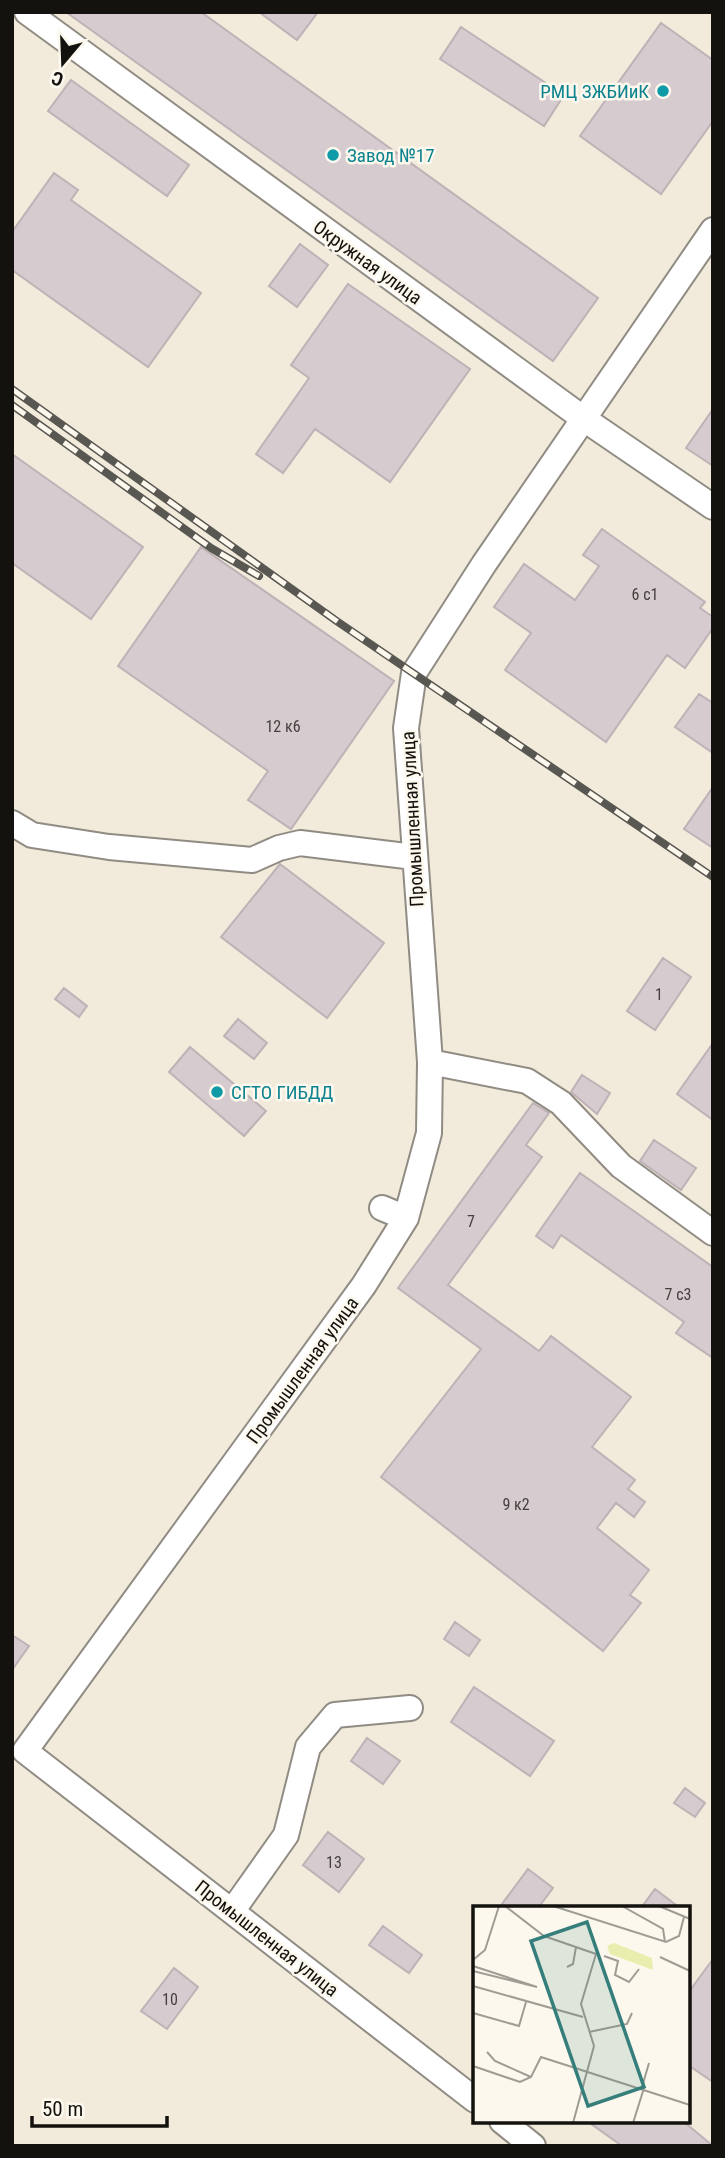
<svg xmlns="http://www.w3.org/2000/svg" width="725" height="2158" viewBox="0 0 725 2158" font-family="'Roboto Condensed',sans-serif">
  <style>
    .built { fill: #f2ebdb; fill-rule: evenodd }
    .building { fill: #d6cbce; stroke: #beb2b6; stroke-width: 2 }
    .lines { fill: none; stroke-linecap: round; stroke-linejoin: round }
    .minor-casing { stroke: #908c84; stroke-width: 28 }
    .minor { stroke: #fff; stroke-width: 24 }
    .rail-casing { stroke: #595751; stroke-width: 8 }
    .rail { stroke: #fcf8ee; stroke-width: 5; stroke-dasharray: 16; stroke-linecap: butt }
    .culture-dot { fill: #0f9aa8; stroke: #fcf8ee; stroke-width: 2.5 }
    .labels { text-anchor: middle; stroke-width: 5; stroke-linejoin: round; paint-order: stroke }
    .number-label { font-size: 16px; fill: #44403e }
    .culture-label { font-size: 19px; fill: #0d838f; stroke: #fcf8ee; text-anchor: start }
    .street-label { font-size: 19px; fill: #13120e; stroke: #fcf8ee }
    .inset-road { fill: none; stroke: #9f9c94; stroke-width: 2 }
    .view { fill: #367e7b; fill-opacity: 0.15; stroke: #367e7b; stroke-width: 3.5 }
    .inset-edge { fill: none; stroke: #13120e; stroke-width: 3.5 }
  </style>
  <rect width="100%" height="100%" fill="#fcf8ee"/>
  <path class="built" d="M12,12H713V2146H12ZM475,1908H688V2121H475Z"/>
  <path class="building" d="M66,12H201L598,298L553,361Z
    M259,12H318L297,40Z
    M661,23L713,60V121L661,194L580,136Z
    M461,27L564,95L544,126L440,59Z
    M71,80L189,165L167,196L48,111Z
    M54,173L78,190L71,200L201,293L148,367L12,270V232Z
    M300,244L328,265L297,307L269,286Z
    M348,284L470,369L390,482L315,429L283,473L256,454L309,378L291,365Z
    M713,409V466L686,448Z
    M12,454L143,547L91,619L12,563Z
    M602,529L705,602L700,608L713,617V628L685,668L667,655L606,742L505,670L531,633L494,607L524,564L575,600L599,566L583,555Z
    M201,547L394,681L291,829L248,800L268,771L118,666Z
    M699,694L713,703V753L675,727Z
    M713,787V848L684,829Z
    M280,864L384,943L327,1018L221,937Z
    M663,958L691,977L655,1030L627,1011Z
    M64,988L87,1006L79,1017L55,999Z
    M238,1019L267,1043L254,1059L224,1036Z
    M713,1043V1120L677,1094Z
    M190,1047L266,1111L244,1136L169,1072Z
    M582,1075L610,1093L597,1114L571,1092Z
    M533,1103L549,1113L526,1145L542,1157L448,1285L539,1351L551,1336L631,1397L592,1447L635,1480L628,1489L645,1502L634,1517L616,1503L597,1528L649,1570L630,1595L641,1603L603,1651L381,1477L481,1349L398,1288Z
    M654,1140L696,1168L681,1190L640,1161Z
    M580,1173L713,1267V1358L676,1333L684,1322L561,1235L553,1248L536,1236Z
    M455,1622L480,1640L469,1656L444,1639Z
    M12,1635L29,1646L12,1670Z
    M474,1687L554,1741L530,1776L451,1722Z
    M367,1738L400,1761L383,1784L351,1761Z
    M685,1788L705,1803L695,1817L674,1803Z
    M328,1832L364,1859L339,1892L303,1865Z
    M528,1869L553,1888L538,1908H499Z
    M655,1889L680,1908H641Z
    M383,1926L422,1955L409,1973L369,1945Z
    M713,1959V2082L688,2065V1993Z
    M174,1968L198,1987L167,2029L141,2011Z
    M587,2121H683L713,2146H622Z"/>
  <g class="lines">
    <g class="minor-casing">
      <path id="minor" d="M27,12L584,419L713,507
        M12,823L32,835L109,847L252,860L279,848L300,843L414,857
        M430,1062L527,1081L561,1103L621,1166L713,1233
        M382,1208L406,1218
        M233,1910L286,1835L308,1747L335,1715L410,1708
        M475,2100L25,1751L364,1285L406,1218L429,1133L430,1062L406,728L414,673L484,564L713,230
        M502,2121L533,2146"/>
    </g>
    <use href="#minor" class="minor"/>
    <g class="rail-casing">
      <path id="rail" d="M12,389L338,622L713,877
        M12,405L211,548L259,576"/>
    </g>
    <use href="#rail" class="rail"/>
  </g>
  <g class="culture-dot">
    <circle cx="663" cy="91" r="7"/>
    <circle cx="333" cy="155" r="7"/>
    <circle cx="217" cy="1092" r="7"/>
  </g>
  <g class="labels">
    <g class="number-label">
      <text x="645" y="600">6 с1</text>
      <text x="283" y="732">12 к6</text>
      <text x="659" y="1000">1</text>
      <text x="471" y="1227">7</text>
      <text x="678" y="1300">7 с3</text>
      <text x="516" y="1510">9 к2</text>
      <text x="334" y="1868">13</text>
      <text x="170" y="2005">10</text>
    </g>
    <g class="culture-label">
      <text x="649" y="98" text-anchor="end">РМЦ ЗЖБИиК</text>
      <text x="347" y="162">Завод №17</text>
      <text x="231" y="1099">СГТО ГИБДД</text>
    </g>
    <g class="street-label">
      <text transform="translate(368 262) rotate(36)" y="7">Окружная улица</text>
      <text transform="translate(412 819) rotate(-93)" y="7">Промышленная улица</text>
      <text transform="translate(302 1370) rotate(-54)" y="7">Промышленная улица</text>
      <text transform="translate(267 1938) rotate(38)" y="7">Промышленная улица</text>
    </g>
  </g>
  <g transform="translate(473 1906)">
    <rect width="217" height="217" fill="#fcf8ee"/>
    <path d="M141,37L179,52L180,64L137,48L134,40Z" fill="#e8efae"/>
    <path class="inset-road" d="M32,0L71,30L123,48L108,98L121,140L100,217M80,0L193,36L206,30L211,11M149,0L190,23L192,36M186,0L217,13M131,50L145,55L142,69L156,76L166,63M187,51L217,65M0,54L12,44L26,0M0,60L64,81L0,65M94,61L100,58L103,41M0,80L110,111M0,107L46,120L53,96M116,126L154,118L159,107M14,146L22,155L58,171M0,160L47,176L58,171L68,151L217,199M169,181L176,157M160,217L171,182"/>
    <path class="view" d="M114,16L171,181L115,200L58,35Z"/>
    <rect width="217" height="217" class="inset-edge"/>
  </g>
  <rect width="725" height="2158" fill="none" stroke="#13120e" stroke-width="28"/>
  <g transform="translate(63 63) rotate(199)" stroke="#fcf8ee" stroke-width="5" paint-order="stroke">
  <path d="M0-5L12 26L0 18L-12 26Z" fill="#13120e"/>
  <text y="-10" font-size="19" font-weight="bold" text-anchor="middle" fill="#13120e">С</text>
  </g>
  <path d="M32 2116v10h135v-10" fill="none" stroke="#13120e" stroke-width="3.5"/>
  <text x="42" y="2116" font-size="21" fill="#13120e" stroke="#fcf8ee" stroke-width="5" paint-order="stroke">50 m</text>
</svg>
